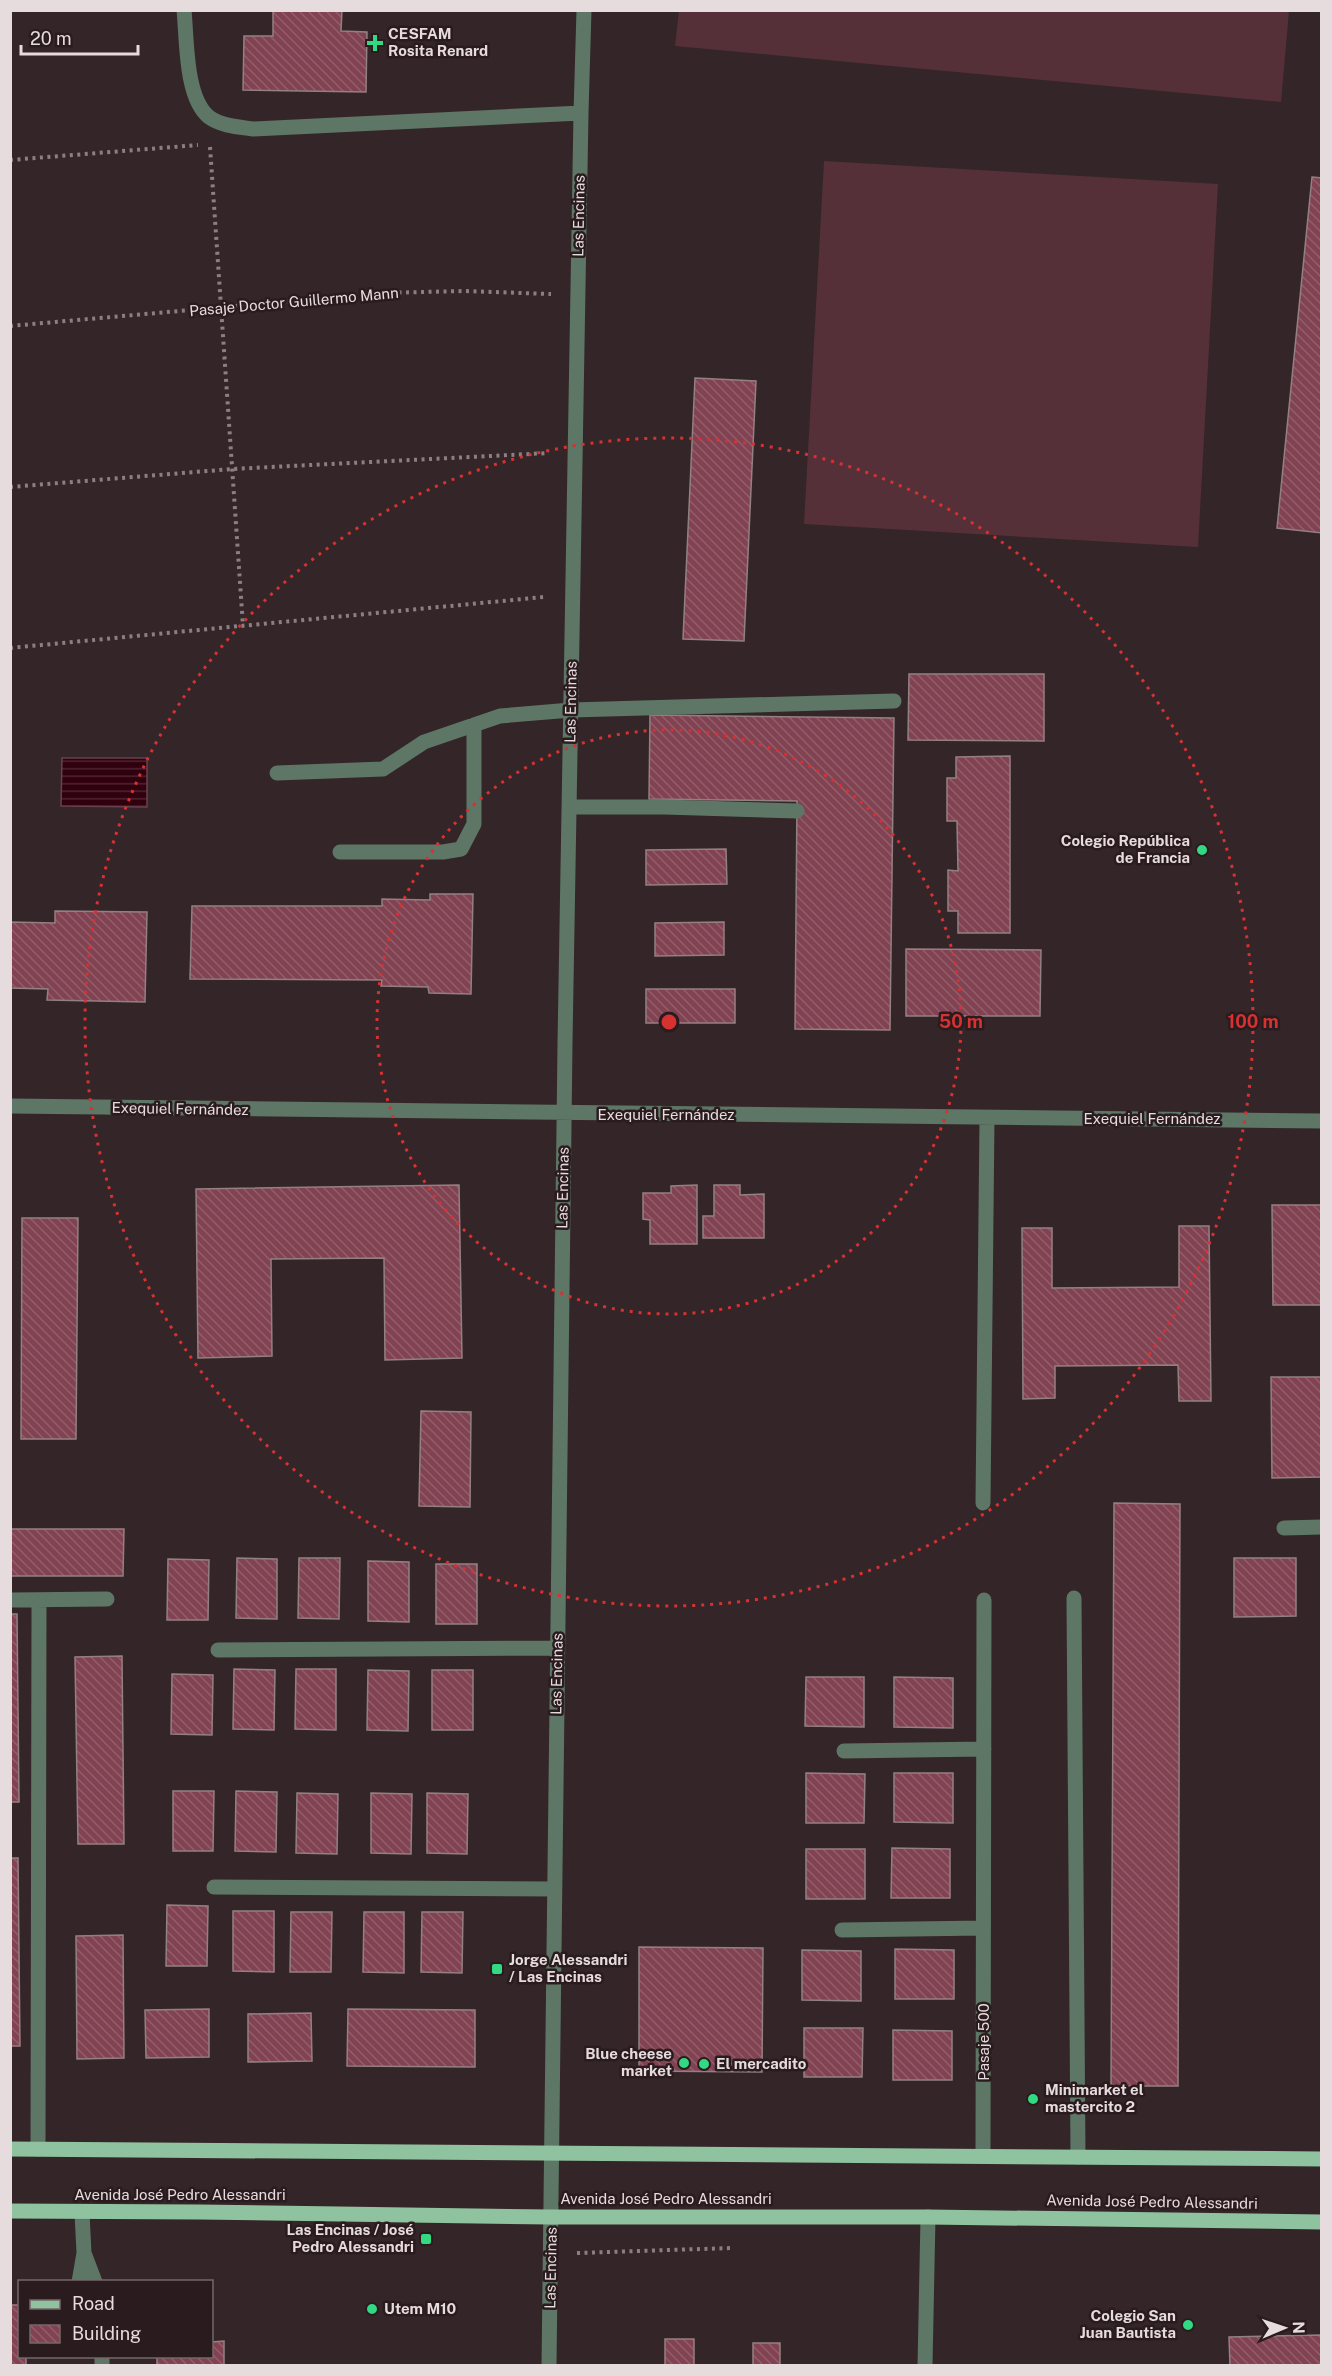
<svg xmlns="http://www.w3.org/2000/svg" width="1332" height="2376" viewBox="0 0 1332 2376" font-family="'Public Sans',sans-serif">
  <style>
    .grass { fill: #553038 }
    .water { fill: url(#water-rules); stroke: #67424d; stroke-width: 1.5 }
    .building { fill: url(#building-back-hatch); stroke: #938083; stroke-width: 1.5 }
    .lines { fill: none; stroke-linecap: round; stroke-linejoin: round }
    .path { stroke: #8c7f82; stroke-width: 4; stroke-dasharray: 3 4.5; stroke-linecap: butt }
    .minor { stroke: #5d7665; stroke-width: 15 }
    .major { stroke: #8fc29f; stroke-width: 15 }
    .ring { fill: none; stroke: #d73131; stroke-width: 3; stroke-dasharray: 3 6 }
    .poi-dot { fill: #32d882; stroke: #2a1b1e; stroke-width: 2 }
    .labels { text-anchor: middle; stroke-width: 5; stroke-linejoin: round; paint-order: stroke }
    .poi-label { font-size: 15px; font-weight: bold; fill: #e6dbdd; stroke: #2a1b1e; text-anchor: start }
    .street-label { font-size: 15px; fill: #e6dbdd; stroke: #2a1b1e }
    .centre { fill: #d73131; stroke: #2a1b1e; stroke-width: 3 }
    .ring-label { font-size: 18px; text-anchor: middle; font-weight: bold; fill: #d73131; stroke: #2a1b1e; stroke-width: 5; stroke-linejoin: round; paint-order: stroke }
  </style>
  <defs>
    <pattern id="water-rules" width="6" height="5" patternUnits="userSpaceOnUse" patternTransform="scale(1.5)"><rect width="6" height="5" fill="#31000f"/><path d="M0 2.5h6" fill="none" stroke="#4f2532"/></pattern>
    <pattern id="building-back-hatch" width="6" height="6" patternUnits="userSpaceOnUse" patternTransform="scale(1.5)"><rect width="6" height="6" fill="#814252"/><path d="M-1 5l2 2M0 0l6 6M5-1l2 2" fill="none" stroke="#935d6a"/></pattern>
  </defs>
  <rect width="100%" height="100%" fill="#342528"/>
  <path class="grass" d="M679,11V10L1289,11L1281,102L675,46Z
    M824,161L1218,184L1198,547L804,524Z"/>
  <path class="water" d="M62,758H147V807L61,806Z"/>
  <path class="building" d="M273,10H342L341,31L367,32L366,92L243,90L244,36H273Z
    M1312,177L1322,178V533L1277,528Z
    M695,378L756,381L744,641L683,639Z
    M909,674H1044V741L908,740Z
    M650,715L894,718L890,1030L795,1029L797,801L649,799Z
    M1010,756V933H958V911H948V870L958,871L957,821H947V778H956V757Z
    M726,849L727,884L646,885V850Z
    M430,894H473L471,994L429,993L428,987L381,986L382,980L190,979L192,906H382V899L430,900Z
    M55,911L147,912L145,1002L47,1000L48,989L10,988V922L55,923Z
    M724,922V955L655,956V923Z
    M906,949L1041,950L1040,1016H906Z
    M646,989H735V1023H646Z
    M459,1185L462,1358L385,1360L384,1258L271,1259L272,1356L198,1358L196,1189Z
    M697,1185V1244H650V1220L643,1219V1193H671V1186Z
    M714,1185H740V1195L764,1194V1238H703V1216H714Z
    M1272,1205H1322V1305H1273Z
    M22,1218H78L76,1439H21Z
    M1179,1226H1209L1211,1401H1179L1178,1365L1055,1366V1398L1023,1399L1022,1228H1052V1288L1179,1287Z
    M1271,1377H1322V1477L1272,1478Z
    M421,1411L471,1412L470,1507L419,1506Z
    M1114,1503L1180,1504L1178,2086H1111Z
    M10,1529H124L123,1576H10Z
    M237,1558L277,1559V1619L236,1618Z
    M299,1558H340L339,1619L298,1618Z
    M1234,1558H1296V1616L1234,1617Z
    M168,1559L209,1560L208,1620H167Z
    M368,1561L409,1562V1622L368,1621Z
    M436,1564H477V1624H436Z
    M10,1614H17L19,1802H10Z
    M122,1656L124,1844H78L75,1657Z
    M234,1669L275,1670L274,1730L233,1729Z
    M296,1669H336V1730L295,1729Z
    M368,1670L409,1671L408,1731L367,1730Z
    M432,1670H473V1730H432Z
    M172,1674L213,1675L212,1735L171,1734Z
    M806,1677H864V1727L805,1726Z
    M894,1677L953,1678V1728L894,1727Z
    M806,1773L865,1774L864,1823H806Z
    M894,1773H953V1823L894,1822Z
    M173,1791H214L213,1851H173Z
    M236,1791L277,1792L276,1852L235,1851Z
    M297,1793L338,1794L337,1854L296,1853Z
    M371,1793L412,1794L411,1854L371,1853Z
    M427,1793L468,1794L467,1854L427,1853Z
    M892,1848L950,1849V1898H891Z
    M806,1849H865V1899H806Z
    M10,1858H18L20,2046H10Z
    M167,1905L208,1906L207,1966H166Z
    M233,1911H274V1972L233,1971Z
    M291,1912H332L331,1972H290Z
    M364,1912H404V1973L363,1972Z
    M422,1912H463L462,1973L421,1972Z
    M123,1935L124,2058L77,2059L76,1936Z
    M639,1947L763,1948L762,2072L639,2071Z
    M895,1949L954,1950V1999H895Z
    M802,1950L861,1951V2001L802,2000Z
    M209,2009V2057L146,2058L145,2010Z
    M348,2009L475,2010V2067L347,2066Z
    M311,2013L312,2061L248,2062V2014Z
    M804,2028H863L862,2077H804Z
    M893,2030L952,2031V2080H893Z
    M10,2305H20V2356H26V2366H10Z
    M1322,2335V2366H1230L1229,2337Z
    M665,2339H694V2365H753V2343H780V2366H665Z
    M224,2341V2366H157V2356H212V2342Z"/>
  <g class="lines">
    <path class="path" d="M210,147L243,626
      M10,160L198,145
      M10,326L382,293L464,291L551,294
      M10,487L232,469L549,453
      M10,648L544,597
      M577,2253L732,2248"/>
    <path class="minor" d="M184,10C187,39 185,98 209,117C221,126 239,127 253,129L581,113
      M277,773L383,769L424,742L500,716L571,710L894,701
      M569,807H664L797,811
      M340,852H443L461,849L474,824V725
      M10,1106L1322,1121
      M983,1503L987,1118
      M1284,1528L1322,1527
      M1074,1598L1078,2157
      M10,1600L107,1599
      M218,1650L557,1648
      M844,1751L984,1749
      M214,1887L554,1889
      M842,1930L983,1928
      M38,2149L39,1600
      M983,2156L984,1600
      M84,2253L95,2282
      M79,2282L84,2253L82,2213
      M102,2356V2366
      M549,2366L565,1043L581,113L584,10
      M925,2366L928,2217"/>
    <path class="major" d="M10,2149L1322,2159
      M10,2211L199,2212L551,2217H928L1322,2222"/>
  </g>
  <g class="ring">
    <circle cx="669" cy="1022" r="292"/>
    <circle cx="669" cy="1022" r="584"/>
  </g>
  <g class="poi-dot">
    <path d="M372 34h6v6h6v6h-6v6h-6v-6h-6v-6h6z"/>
    <circle cx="1202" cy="850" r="6"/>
    <rect x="491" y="1963" width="12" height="12" rx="3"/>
    <circle cx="684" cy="2063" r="6"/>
    <circle cx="704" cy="2064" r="6"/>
    <circle cx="1033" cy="2099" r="6"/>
    <rect x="420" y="2233" width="12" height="12" rx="3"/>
    <circle cx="372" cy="2309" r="6"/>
    <circle cx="1188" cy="2325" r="6"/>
  </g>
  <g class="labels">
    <g class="poi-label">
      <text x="388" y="39">CESFAM<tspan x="388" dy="17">Rosita Renard</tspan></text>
      <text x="1190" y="846" text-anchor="end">Colegio República<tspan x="1190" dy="17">de Francia</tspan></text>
      <text x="509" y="1965">Jorge Alessandri<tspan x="509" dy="17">/ Las Encinas</tspan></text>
      <text x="672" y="2059" text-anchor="end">Blue cheese<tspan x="672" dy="17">market</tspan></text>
      <text x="716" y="2069">El mercadito</text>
      <text x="1045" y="2095">Minimarket el<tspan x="1045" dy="17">mastercito 2</tspan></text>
      <text x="414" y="2235" text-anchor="end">Las Encinas / José<tspan x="414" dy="17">Pedro Alessandri</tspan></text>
      <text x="384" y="2314">Utem M10</text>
      <text x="1176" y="2321" text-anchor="end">Colegio San<tspan x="1176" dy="17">Juan Bautista</tspan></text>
    </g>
    <g class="street-label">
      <text transform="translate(579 216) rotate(-89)" y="5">Las Encinas</text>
      <text transform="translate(294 302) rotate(-5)" y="5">Pasaje Doctor Guillermo Mann</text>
      <text transform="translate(571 702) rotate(-89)" y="5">Las Encinas</text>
      <text transform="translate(180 1109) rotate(1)" y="5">Exequiel Fernández</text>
      <text x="666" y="1120">Exequiel Fernández</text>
      <text x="1152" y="1124">Exequiel Fernández</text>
      <text transform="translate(563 1188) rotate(-89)" y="5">Las Encinas</text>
      <text transform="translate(557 1674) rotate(-89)" y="5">Las Encinas</text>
      <text transform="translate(984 2042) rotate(-90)" y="5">Pasaje 500</text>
      <text x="180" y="2200">Avenida José Pedro Alessandri</text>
      <text x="666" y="2204">Avenida José Pedro Alessandri</text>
      <text transform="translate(1152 2202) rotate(1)" y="5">Avenida José Pedro Alessandri</text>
      <text transform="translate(551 2268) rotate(-89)" y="5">Las Encinas</text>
    </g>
  </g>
  <circle cx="669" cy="1022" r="9" class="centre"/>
  <g class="ring-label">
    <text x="961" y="1028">50 m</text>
    <text x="1253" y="1028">100 m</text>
  </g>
  <rect width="1332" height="2376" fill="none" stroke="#e6dbdd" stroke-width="24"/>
  <rect x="18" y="2280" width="195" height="78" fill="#2a1b1e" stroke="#75686a" stroke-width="1.5"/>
  <rect x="30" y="2300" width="30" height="9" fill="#8fc29f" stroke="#75686a" stroke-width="1.5"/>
  <text x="72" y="2310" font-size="18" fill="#e6dbdd">Road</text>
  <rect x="30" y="2325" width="30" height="18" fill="url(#building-back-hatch)" stroke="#75686a" stroke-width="1.5"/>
  <text x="72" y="2340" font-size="18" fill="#e6dbdd">Building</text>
  <g transform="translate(1284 2328) rotate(88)" stroke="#2a1b1e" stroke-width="4.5" paint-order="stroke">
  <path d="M0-4.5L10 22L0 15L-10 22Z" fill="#e6dbdd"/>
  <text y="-9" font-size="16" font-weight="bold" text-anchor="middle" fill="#e6dbdd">N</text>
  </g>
  <path d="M21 45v9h117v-9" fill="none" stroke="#e6dbdd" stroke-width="3"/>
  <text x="30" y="45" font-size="18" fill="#e6dbdd" stroke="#2a1b1e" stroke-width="4.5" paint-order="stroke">20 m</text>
</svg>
